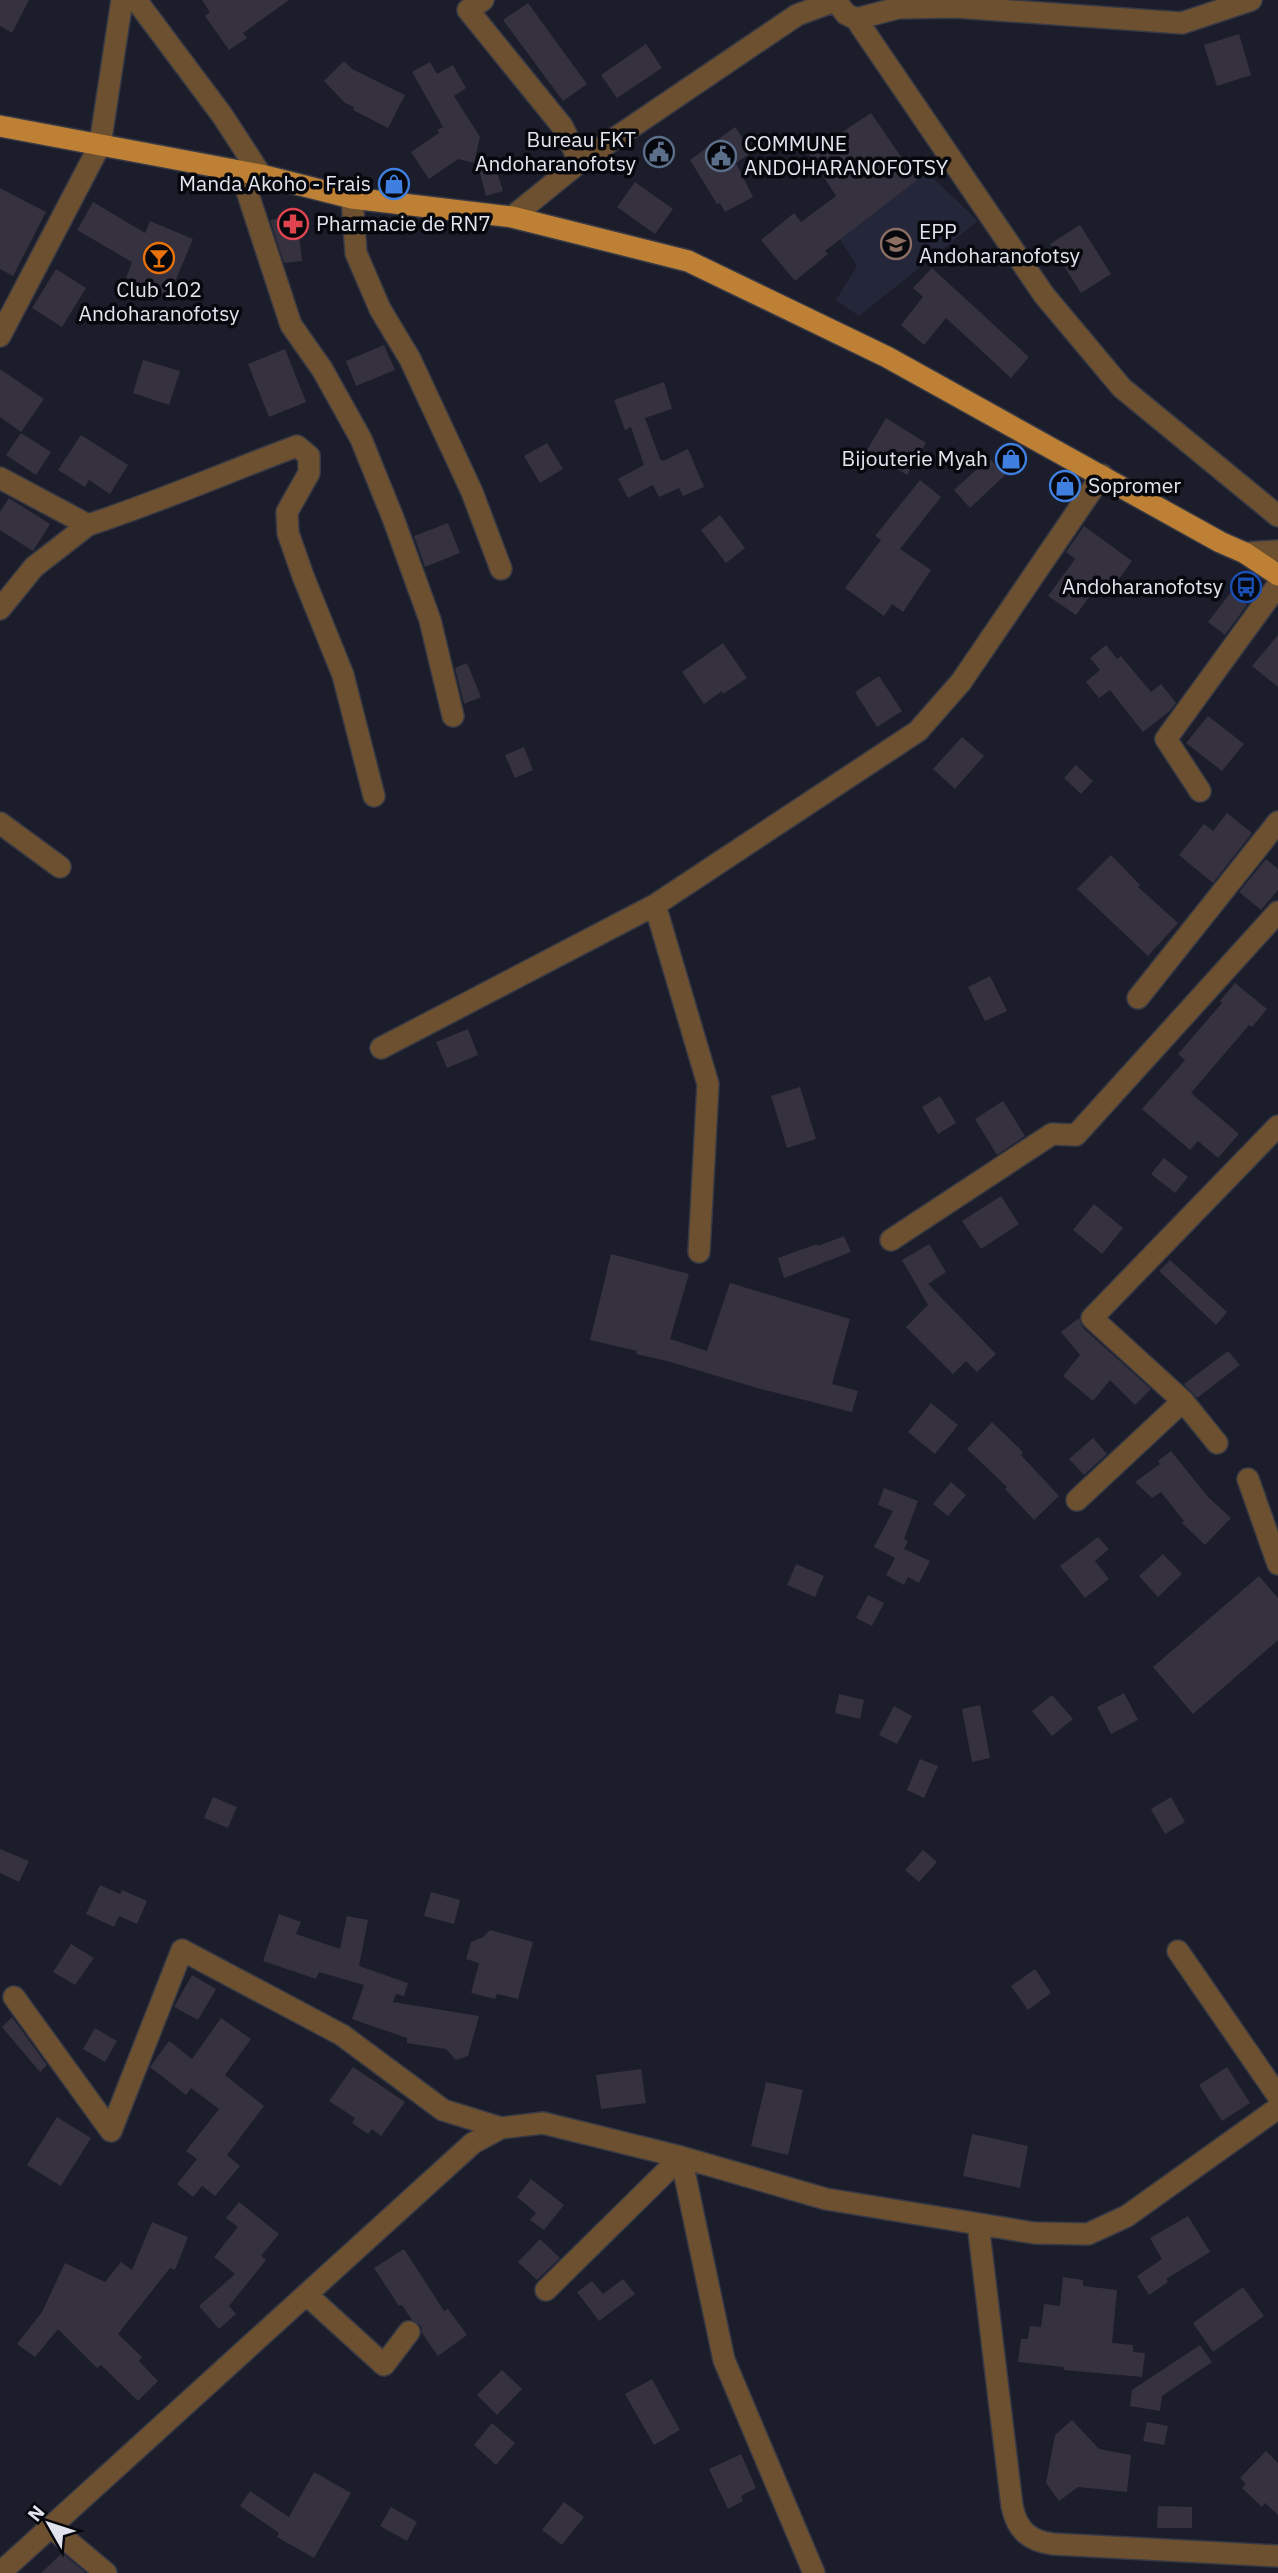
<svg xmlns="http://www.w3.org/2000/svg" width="1278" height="2573" viewBox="0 0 1278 2573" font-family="'IBM Plex Sans',sans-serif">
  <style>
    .built { fill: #242639 }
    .building { fill: #36313f }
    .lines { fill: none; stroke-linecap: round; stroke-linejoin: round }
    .minor-casing { stroke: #373945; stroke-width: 24 }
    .major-casing { stroke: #373945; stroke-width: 24 }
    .minor { stroke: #6d502f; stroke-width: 21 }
    .major { stroke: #bd8035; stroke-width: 21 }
    .labels { text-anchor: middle; stroke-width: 7; stroke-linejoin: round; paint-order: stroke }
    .poi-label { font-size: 21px; fill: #e1e3ed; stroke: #07080d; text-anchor: end }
  </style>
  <rect width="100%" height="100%" fill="#1b1d2a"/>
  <path class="built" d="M910,156L978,221L859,316L836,300L857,266L823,213Z"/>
  <path class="building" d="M0,0H29L12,33L0,26Z
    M202,0H289L243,33L247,38L229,50L205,16L210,12Z
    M528,3L587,84L563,101L503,20Z
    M1239,34L1251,75L1217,86L1204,45Z
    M646,44L662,68L617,98L601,75Z
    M344,61L352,69L405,95L388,128L353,110L354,107L345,103L324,81Z
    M430,62L437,74L453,65L466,88L454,96L480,137L474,163L458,159L429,179L411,152L439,133L437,130L443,127L412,72Z
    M871,113L917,180L825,251L828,254L795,281L761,240L794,213L801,222L836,196L809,154Z
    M735,127L752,152L736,163L753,197L725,212L720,203L717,204L690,160Z
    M495,165L503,191L486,196L479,170Z
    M635,182L673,209L655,234L617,207Z
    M0,188L46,212L13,276L0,269Z
    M93,202L145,233L150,221L193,239L169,296L126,278L132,262L77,230Z
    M297,216L302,261L284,263L270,220Z
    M1080,225L1111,274L1081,293L1050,244Z
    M932,268L1029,357L1011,378L946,318L924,345L901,325L923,297L913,288Z
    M56,269L86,288L62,327L32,308Z
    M384,345L395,370L356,386L346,361Z
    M285,349L306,402L269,417L248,364Z
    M143,360L180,371L169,405L133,393Z
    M0,369L44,399L21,432L0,417Z
    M664,382L672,409L645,418L660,459L663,461L688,449L704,487L683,496L679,488L659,497L653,485L628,498L618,479L644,465L631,427L625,430L614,400Z
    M886,418L926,443L907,475L867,450Z
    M21,433L51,452L36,475L6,455Z
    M81,435L128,465L110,494L89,480L85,487L58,470Z
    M547,443L563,469L540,483L524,456Z
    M989,458L1005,475L970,508L954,490Z
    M920,480L941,497L900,549L931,570L903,612L892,604L884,616L845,588L881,540L875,536Z
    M9,498L50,524L33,551L0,530V512Z
    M720,515L745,548L726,563L701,530Z
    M448,523L460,553L425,567L414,536Z
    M1084,526L1132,561L1113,587L1102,579L1076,615L1048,596L1075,559L1066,552Z
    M1231,592L1247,605L1225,635L1208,622Z
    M1278,635V687L1252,666Z
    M723,643L747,678L723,694L722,691L704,704L682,672Z
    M1106,645L1117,659L1121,656L1151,692L1161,684L1176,703L1171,710L1143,732L1110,690L1099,698L1086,682L1100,670L1090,658Z
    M467,663L481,697L464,704L455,668Z
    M879,676L902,711L877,727L855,692Z
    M1208,716L1244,744L1222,771L1186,743Z
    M962,737L984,756L955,789L933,769Z
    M524,747L533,770L515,778L505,755Z
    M1076,765L1093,781L1081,794L1064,778Z
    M1227,813L1252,833L1213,883L1179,855L1204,824L1213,831Z
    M1111,855L1140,885L1138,887L1178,923L1148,956L1077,889Z
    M1266,859L1278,869V890L1261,910L1239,892Z
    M990,976L1007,1011L985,1021L968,987Z
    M1235,983L1267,1009L1252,1027L1249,1025L1191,1093L1239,1134L1218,1158L1198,1141L1190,1150L1142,1109L1185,1060L1178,1054L1222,1003L1220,1001Z
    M468,1029L478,1055L447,1068L436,1042Z
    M800,1087L816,1139L787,1148L771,1096Z
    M940,1096L956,1123L938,1134L922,1107Z
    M1003,1101L1025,1136L997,1155L975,1119Z
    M1164,1158L1188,1177L1175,1193L1151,1174Z
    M1001,1196L1019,1224L981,1249L962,1221Z
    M1094,1204L1123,1228L1102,1254L1073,1230Z
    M844,1236L851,1252L784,1278L778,1258L817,1244L818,1246Z
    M929,1244L946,1272L928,1284L996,1354L977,1372L966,1361L953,1374L906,1327L928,1305L902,1260Z
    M611,1254L689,1274L670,1339L707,1351L730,1283L850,1319L832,1384L858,1391L852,1412L757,1388L667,1361L636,1354L637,1351L590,1340Z
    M1170,1260L1227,1312L1216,1325L1159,1271Z
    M1079,1318L1083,1328L1151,1389L1135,1405L1110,1380L1093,1401L1063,1376L1080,1355L1061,1332Z
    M1228,1351L1240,1365L1197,1398L1184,1384Z
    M931,1403L958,1425L935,1454L908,1432Z
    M992,1422L1023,1452L1021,1455L1059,1496L1034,1520L1005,1489L1007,1487L967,1449Z
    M1093,1438L1107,1454L1084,1475L1069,1459Z
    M1171,1451L1208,1497L1231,1518L1205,1545L1182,1523L1184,1521L1161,1492L1152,1498L1135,1482L1160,1464L1158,1461Z
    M951,1482L966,1495L948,1516L933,1504Z
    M884,1488L918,1501L904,1539L908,1541L904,1549L930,1561L919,1583L908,1577L904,1585L886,1575L895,1558L874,1547L893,1511L878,1505Z
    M1098,1537L1109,1549L1095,1561L1109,1579L1085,1598L1060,1566Z
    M1163,1554L1182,1574L1158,1597L1139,1576Z
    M796,1564L824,1576L815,1597L787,1585Z
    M1259,1576L1278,1598V1640L1193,1714L1153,1667Z
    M868,1595L884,1603L872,1626L856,1618Z
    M1124,1693L1138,1720L1111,1734L1097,1707Z
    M839,1694L864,1700L860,1719L835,1713Z
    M1052,1695L1073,1719L1052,1736L1032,1711Z
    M980,1705L990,1758L972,1762L962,1709Z
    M894,1706L912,1716L897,1744L879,1735Z
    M920,1759L938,1766L924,1798L907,1790Z
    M213,1797L237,1807L228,1828L204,1818Z
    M1171,1797L1185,1822L1165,1834L1151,1809Z
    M0,1849L29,1861L19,1882L0,1873Z
    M923,1850L937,1862L919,1882L905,1870Z
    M100,1885L120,1894L122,1890L147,1901L137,1924L119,1916L114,1927L86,1914Z
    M431,1892L460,1900L454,1924L424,1916Z
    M279,1914L301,1922L296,1934L340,1949L347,1916L368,1920L359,1966L408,1983L404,1996L396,1994L393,2002L479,2016L468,2056L456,2060L446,2049L407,2043V2038L352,2019L364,1985L319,1972L316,1979L263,1961Z
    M490,1930L533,1942L518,1999L497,1994L495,1999L471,1993L479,1963L466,1959L471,1942L483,1937Z
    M71,1944L94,1958L75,1985L53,1972Z
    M1035,1969L1051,1993L1028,2010L1011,1986Z
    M192,1975L216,1989L198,2020L174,2007Z
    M12,2017L47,2065L40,2072L2,2027Z
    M221,2018L251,2039L225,2075L264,2106L227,2155L240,2166L215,2196L202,2186L193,2197L177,2184L197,2159L186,2151L219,2109L191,2088L186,2095L150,2067L169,2041L192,2059Z
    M95,2028L117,2041L105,2062L83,2049Z
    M353,2067L405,2102L381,2136L372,2129L368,2134L352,2123L355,2118L329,2101Z
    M1227,2067L1250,2103L1222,2121L1199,2085Z
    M641,2069L646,2103L601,2109L596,2075Z
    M766,2082L803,2090L788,2155L751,2146Z
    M57,2117L91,2138L61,2186L27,2165Z
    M972,2134L1028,2146L1020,2188L963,2176Z
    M531,2179L564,2205L544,2230L530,2220L536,2213L517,2197Z
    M239,2202L279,2234L261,2256L266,2260L229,2306L236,2314L219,2329L199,2306L235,2274L214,2257L238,2227L226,2218Z
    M1188,2216L1210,2252L1166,2279L1168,2282L1149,2295L1137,2276L1162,2259L1150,2238Z
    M152,2222L188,2237L175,2270L170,2268L118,2334L142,2357L139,2361L158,2381L138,2401L101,2365L97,2368L58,2329L35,2357L17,2344L42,2312L65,2263L105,2282L121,2262L132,2270Z
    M540,2239L560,2258L537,2280L518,2262Z
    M404,2249L444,2311L448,2309L467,2335L438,2356L422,2333L421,2326L412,2320L402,2305L399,2306L374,2268Z
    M1063,2277L1083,2280V2286L1117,2290L1112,2343L1133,2345V2352L1145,2353L1142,2377L1064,2370V2367L1018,2362L1021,2339H1028L1030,2326L1041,2327L1044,2304L1060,2306Z
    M623,2279L635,2294L599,2321L577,2292L592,2281L603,2294Z
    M1243,2287L1264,2316L1213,2352L1193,2323Z
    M1200,2345L1212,2362L1162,2396L1160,2411L1130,2406L1132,2390Z
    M502,2370L522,2389L497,2415L477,2395Z
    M652,2379L680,2430L654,2445L625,2394Z
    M1072,2420L1099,2449L1131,2455L1127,2492L1078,2487L1059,2501L1046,2483L1055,2435Z
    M1147,2422L1168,2426L1164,2445L1143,2441Z
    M492,2423L515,2443L496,2465L474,2445Z
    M1266,2451L1278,2463V2515L1265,2503L1262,2507L1242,2488L1246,2484L1240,2478Z
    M741,2454L756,2488L741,2496L743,2501L728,2509L709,2469Z
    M314,2472L351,2493L314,2558L277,2537L279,2533L240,2506L250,2491L289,2517Z
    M564,2502L584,2517L562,2545L542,2530Z
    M1158,2506L1192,2507V2528H1157Z
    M391,2507L417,2522L407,2541L380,2526Z
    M62,2553L85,2572V2573H41Z"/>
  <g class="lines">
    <g class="minor-casing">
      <path id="minor" d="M136,0L222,115L261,175
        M483,0L468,10L562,126L580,162
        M835,0L846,14L856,19L1044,295L1122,388L1278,516
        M856,19L898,8L955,7L1182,23L1251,0
        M241,173L291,325L322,369L361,439L393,518L430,620L453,716
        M352,198L356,253L380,309L410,359L472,492L501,569
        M512,217L580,162L797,15L835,1
        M0,336L100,145L122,0
        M0,478L88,525C159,502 227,472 297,446L309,456V473L287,512L288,533L303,576L343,675L374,796
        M1245,553L1278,551
        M0,609L34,567L88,525
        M1200,791L1166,739L1278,585
        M0,823L60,867
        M655,905L708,1084L699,1252
        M1138,998L1278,822
        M381,1048L655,905L918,731L961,682L1102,475
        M891,1240L1052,1134L1076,1135L1278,912
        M1217,1443L1183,1401L1092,1318L1278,1126
        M1248,1479L1278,1564
        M1077,1500L1183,1401
        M1178,1951L1278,2096
        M14,1997L111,2131L182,1950L342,2035L443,2110L501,2128
        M978,2224L1012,2506C1017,2530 1029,2541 1053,2544L1278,2556
        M546,2290L681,2157L724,2360L814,2573
        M307,2295L384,2365L409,2332
        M51,2527L106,2573
        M0,2573L473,2143L501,2128L543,2123L681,2157L826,2199L1034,2233L1088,2234L1127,2216L1278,2108"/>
    </g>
    <g class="major-casing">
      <path id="major" d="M0,126L261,175L352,198L512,217L688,261L887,357L1220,542L1245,553L1278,575"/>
    </g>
    <use href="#minor" class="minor"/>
    <use href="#major" class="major"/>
  </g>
  <defs>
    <g id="civic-ring" transform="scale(1.575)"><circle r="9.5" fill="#07080d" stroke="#5c6f8a" stroke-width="1.5"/><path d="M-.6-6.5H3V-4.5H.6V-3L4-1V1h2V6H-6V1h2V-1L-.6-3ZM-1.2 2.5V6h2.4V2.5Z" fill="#5c6f8a"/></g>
    <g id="shop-ring" transform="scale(1.575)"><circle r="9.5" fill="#07080d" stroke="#3f7fe0" stroke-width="1.5"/><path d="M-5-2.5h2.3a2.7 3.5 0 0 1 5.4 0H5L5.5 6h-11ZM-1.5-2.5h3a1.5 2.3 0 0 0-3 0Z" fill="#3f7fe0"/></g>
    <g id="pharmacy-ring" transform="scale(1.575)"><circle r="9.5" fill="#07080d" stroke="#e0444e" stroke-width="1.5"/><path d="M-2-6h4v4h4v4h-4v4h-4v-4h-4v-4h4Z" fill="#e0444e"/></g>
    <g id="school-ring" transform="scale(1.575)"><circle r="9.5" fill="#07080d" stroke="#8d6e63" stroke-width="1.5"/><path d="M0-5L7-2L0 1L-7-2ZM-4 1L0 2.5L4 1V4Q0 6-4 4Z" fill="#8d6e63"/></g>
    <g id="bar-ring" transform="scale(1.575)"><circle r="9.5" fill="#07080d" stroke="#e8710a" stroke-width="1.5"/><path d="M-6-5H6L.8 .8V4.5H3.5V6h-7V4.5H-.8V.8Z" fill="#e8710a"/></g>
    <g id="bus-ring" transform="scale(1.575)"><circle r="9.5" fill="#07080d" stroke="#1a4fb4" stroke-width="1.5"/><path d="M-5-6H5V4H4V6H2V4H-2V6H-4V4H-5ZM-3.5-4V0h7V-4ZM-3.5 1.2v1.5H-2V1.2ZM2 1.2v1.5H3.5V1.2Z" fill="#1a4fb4"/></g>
  </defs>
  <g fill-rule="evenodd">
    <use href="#civic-ring" x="659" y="152"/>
    <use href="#civic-ring" x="721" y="156"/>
    <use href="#shop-ring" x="394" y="184"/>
    <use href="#pharmacy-ring" x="293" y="224"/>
    <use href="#school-ring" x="896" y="244"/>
    <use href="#bar-ring" x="159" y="258"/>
    <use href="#shop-ring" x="1011" y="459"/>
    <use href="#shop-ring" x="1065" y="486"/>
    <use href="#bus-ring" x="1246" y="587"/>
  </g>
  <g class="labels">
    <g class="poi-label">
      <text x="636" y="147">Bureau FKT<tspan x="636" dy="24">Andoharanofotsy</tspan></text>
      <text x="744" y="151" text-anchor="start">COMMUNE<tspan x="744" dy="24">ANDOHARANOFOTSY</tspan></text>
      <text x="371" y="191">Manda Akoho - Frais</text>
      <text x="316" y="231" text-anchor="start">Pharmacie de RN7</text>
      <text x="919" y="239" text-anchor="start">EPP<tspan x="919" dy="24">Andoharanofotsy</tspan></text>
      <text x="159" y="297" text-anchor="middle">Club 102<tspan x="159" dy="24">Andoharanofotsy</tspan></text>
      <text x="988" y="466">Bijouterie Myah</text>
      <text x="1088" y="493" text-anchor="start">Sopromer</text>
      <text x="1223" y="594">Andoharanofotsy</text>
    </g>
  </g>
  <g transform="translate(49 2524) rotate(309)" stroke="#07080d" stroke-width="5" paint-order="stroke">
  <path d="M0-5L12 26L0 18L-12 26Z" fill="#e1e3ed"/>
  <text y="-10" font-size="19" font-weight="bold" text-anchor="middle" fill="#e1e3ed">N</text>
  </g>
</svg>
